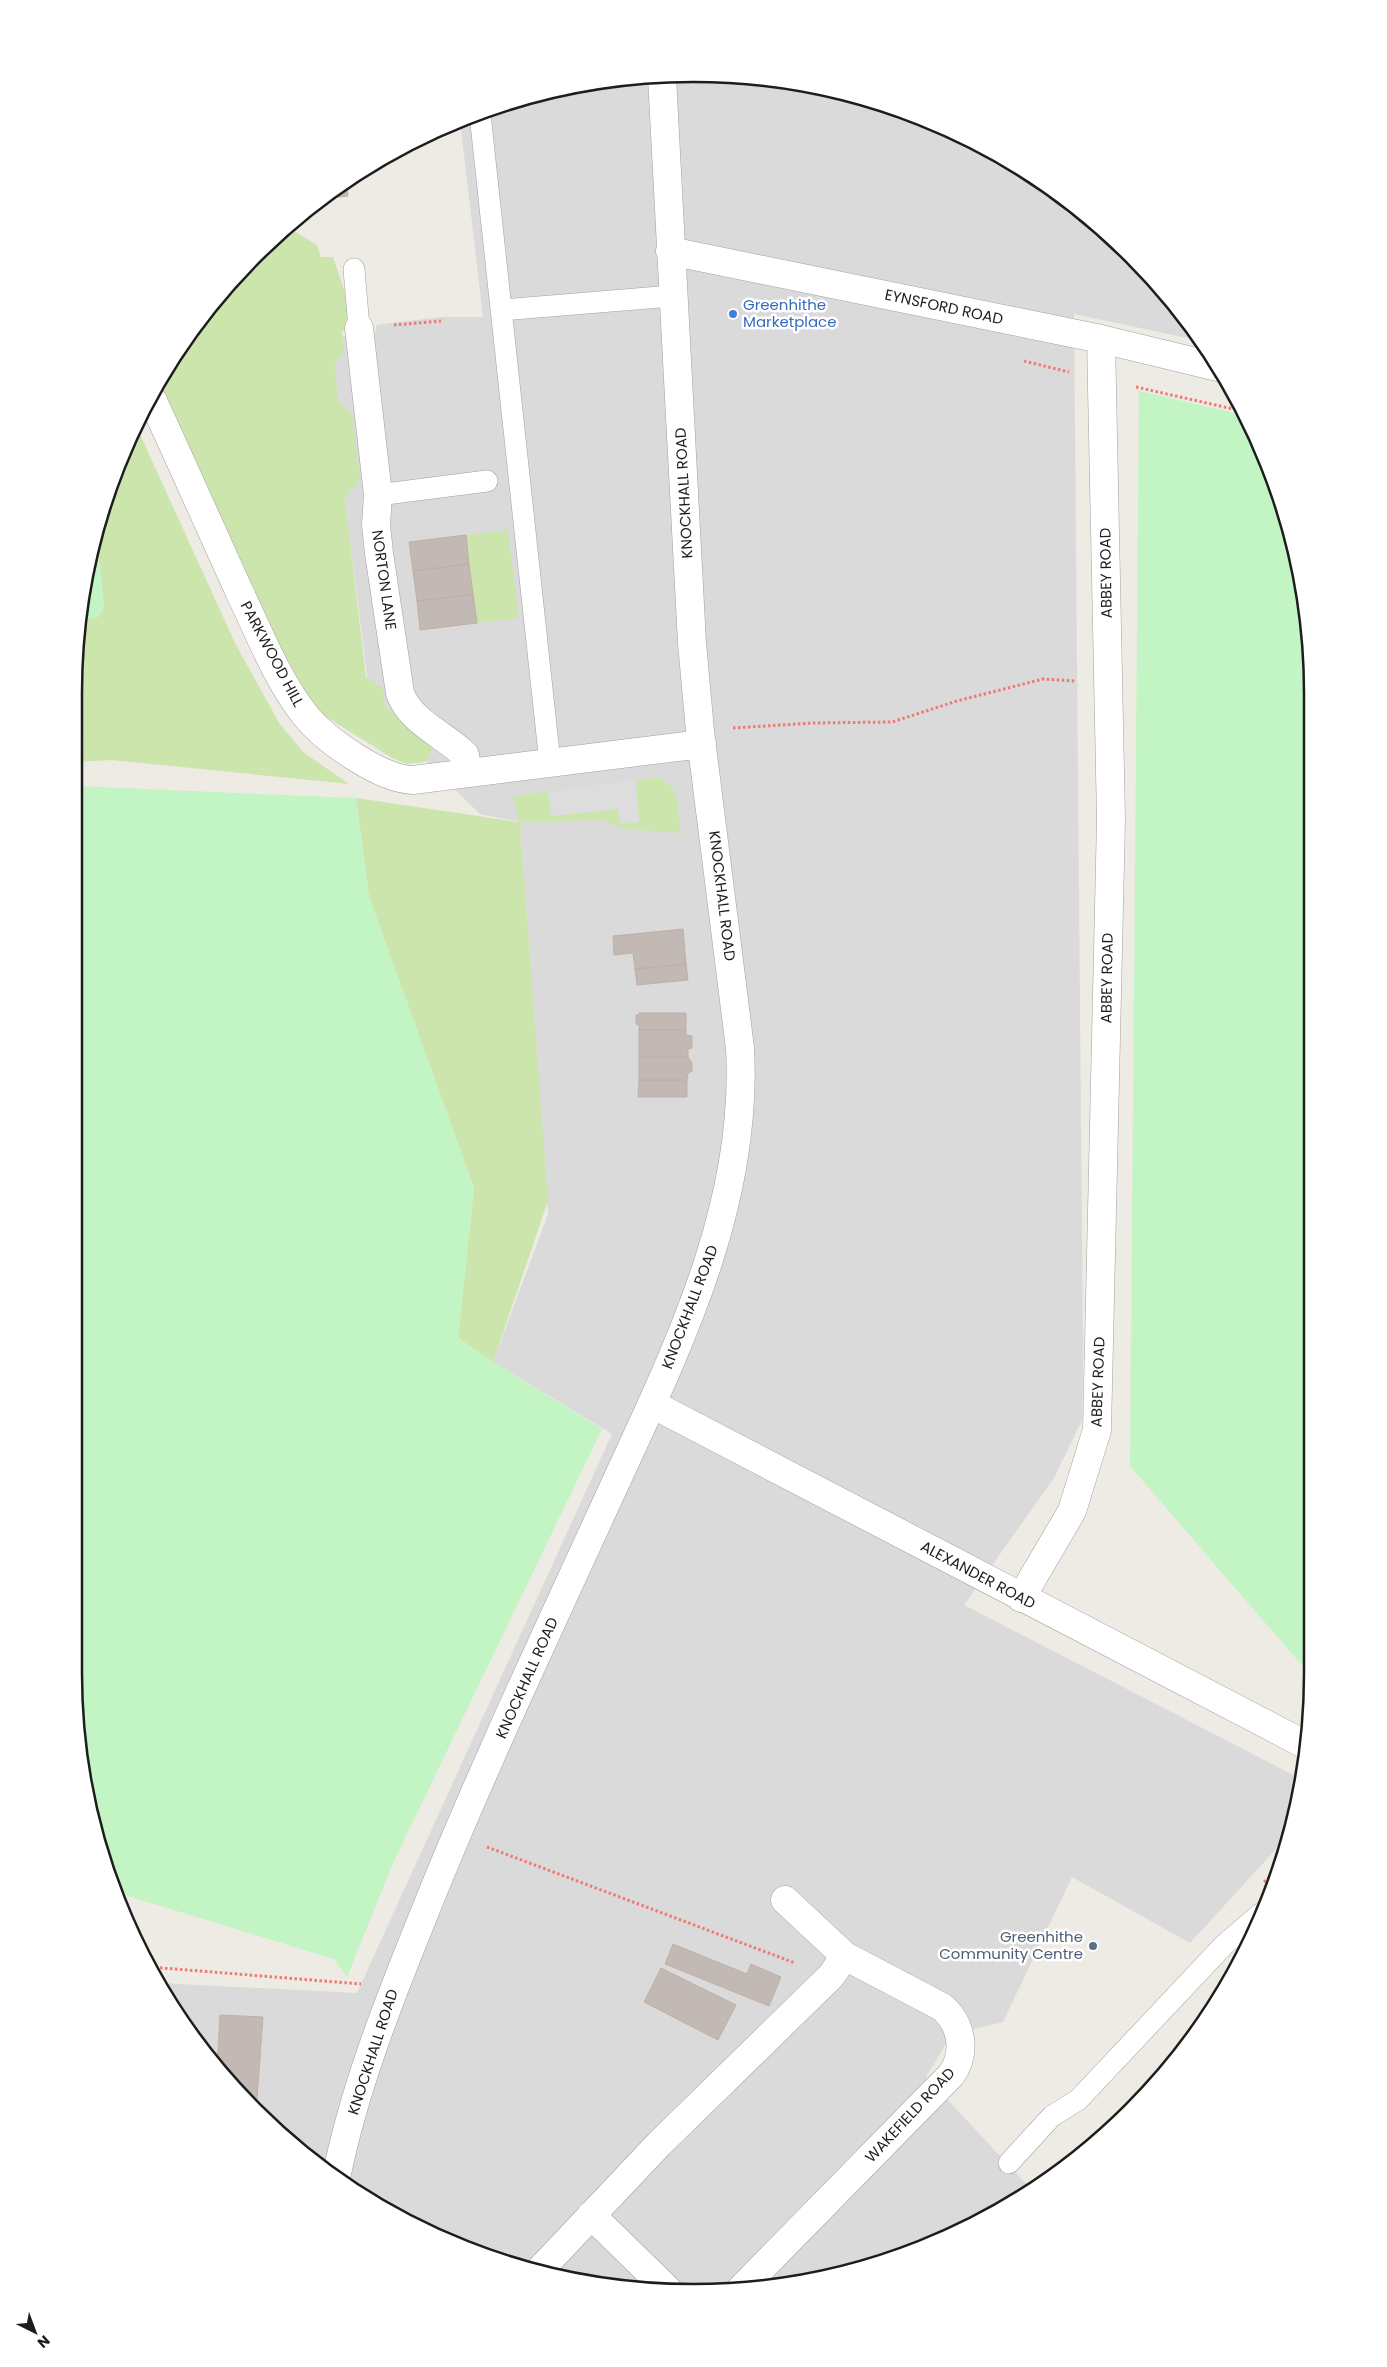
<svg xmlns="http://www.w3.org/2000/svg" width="1387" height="2367" viewBox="0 0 1387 2367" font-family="Poppins,sans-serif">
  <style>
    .residential { fill: #dbdada }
    .grass { fill: #cbe5ad }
    .park { fill: #c3f5c4 }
    .parking { fill: #ddd }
    .building { fill: #c2b9b4; stroke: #beb0a7 }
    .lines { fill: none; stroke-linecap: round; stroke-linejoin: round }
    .service-casing { stroke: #a1a1a1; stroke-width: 22 }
    .minor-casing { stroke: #a1a1a1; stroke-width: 29 }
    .path { stroke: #f07973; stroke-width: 3; stroke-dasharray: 2.5 2.5; stroke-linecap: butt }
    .service { stroke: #fff; stroke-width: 21 }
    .minor { stroke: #fff; stroke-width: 28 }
    .shop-dot { fill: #3f7fe0; stroke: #fff; stroke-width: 2 }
    .service-dot { fill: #5c6f8a; stroke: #fff; stroke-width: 2 }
    .labels { text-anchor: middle; stroke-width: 5; stroke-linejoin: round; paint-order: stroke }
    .shop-label { font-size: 15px; fill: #366cbe; stroke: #fff; text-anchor: start }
    .street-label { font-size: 15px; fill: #1d1d1d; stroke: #fff }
    .service-label { font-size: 15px; fill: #4e5e75; stroke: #fff; text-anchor: end }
    .rim { fill: none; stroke: #1d1d1d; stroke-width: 2.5 }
  </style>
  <rect width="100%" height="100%" fill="#eeeae4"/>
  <path class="residential" d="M693,74L814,86L930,121L1038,178L1132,255L1197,340L1074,314L1083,1356L1082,1420L1054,1478L964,1605L1299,1778L1288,1836L1190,1943L1072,1877L1003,2022L952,2034L926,2077L1033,2191L1003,2210L893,2260L814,2281L694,2293L533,2272L420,2229L349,2189L255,2112L202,2051L159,1983L357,1993L612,1434L493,1362L548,1214L520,822L480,814L371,707L325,339L376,331V325L390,323L442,317H483L460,120L572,86Z"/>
  <path class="grass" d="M289,228L317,245L321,257H333L347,298L351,329L342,331L344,353L334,363L338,401L352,415L360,479L345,498L366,677L382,688L387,711L392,712L432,745L429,758L424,762L407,764L392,758L322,714L311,702L282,650L161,385L178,349L255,255Z
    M138,430L235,643L279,723L303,752L349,784L112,760L76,762L75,653L107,494Z
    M508,530L519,618L477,623L466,535Z
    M657,777C681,786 678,811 680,833L624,829L601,820L520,822L548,1201L493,1362L458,1338L474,1188L369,897L356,798L519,822L513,796L548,792L551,816L619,809L621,824L639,822L636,781Z"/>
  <path class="park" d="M1139,391L1244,415L1280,495L1312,653V1677L1130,1466Z
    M96,549L99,554L104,608L97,618L82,620Z
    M76,786L356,798L369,897L474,1188L458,1338L493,1362L602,1429L393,1863L347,1977L334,1959L115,1892L107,1872L79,1755Z"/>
  <path class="parking" d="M639,779L635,782L639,822L620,824L618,809L551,816L548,792Z"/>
  <path class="building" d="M346,181L348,196L324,199Z
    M466,535L469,564L413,571L409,542Z
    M469,564L473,594L417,601L413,571Z
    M473,594L477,623L420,630L417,601Z
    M683,929L686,964L635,969L633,953L614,955L613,936Z
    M686,964L688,980L637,985L635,969Z
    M639,1013H686V1030H639V1025L636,1024V1015H639Z
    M639,1030H686V1035L692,1036V1048L688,1049V1057H639Z
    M639,1057H688L692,1063V1071L688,1073L687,1080H639Z
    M639,1080H687V1097H638Z
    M673,1944L747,1974L751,1964L781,1977L769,2006L665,1964Z
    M661,1968L736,2005L718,2040L644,2002Z
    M220,2015L263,2017L256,2113L217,2068Z"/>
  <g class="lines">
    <g class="service-casing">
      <path id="service" d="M480,114L550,763
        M354,269L359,328
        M502,310L672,296
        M378,495L487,481
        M1009,2163L1052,2116L1078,2100L1224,1945L1260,1914"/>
    </g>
    <g class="minor-casing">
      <path id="minor" d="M670,251L1101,339L1217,367
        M359,328L378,495L376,525L379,553L400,693C410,722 445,735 465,755L468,773
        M153,401C182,464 210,527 239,591C259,632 276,678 305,715C325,740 380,779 413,780L702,744
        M652,1404L1306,1745
        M1021,1598L1072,1511L1097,1430L1111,819L1101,339
        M336,2178C354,2089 388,2003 422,1919C479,1776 545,1637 609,1497C674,1355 749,1209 740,1048L700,731L692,643L662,77
        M591,2215L668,2290
        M537,2273L659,2144L831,1976L845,1956
        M741,2289L951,2075C967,2053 962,2024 942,2007L845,1956L785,1900"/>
    </g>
    <path class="path" d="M394,325L441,321
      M1024,361L1069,372
      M1136,387L1242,411
      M733,728L813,723L892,722L957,701L1043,679L1075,681
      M487,1847L795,1963
      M1264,1882L1282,1866
      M150,1967L361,1984"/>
    <use href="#service" class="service"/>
    <use href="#minor" class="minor"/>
  </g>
  <circle class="shop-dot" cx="733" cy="314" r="5"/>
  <circle class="service-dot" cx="1093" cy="1946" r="5"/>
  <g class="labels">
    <g class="shop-label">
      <text x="743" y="310">Greenhithe<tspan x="743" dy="17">Marketplace</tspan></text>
    </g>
    <g class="street-label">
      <text transform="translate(944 307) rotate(12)" y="5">EYNSFORD ROAD</text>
      <text transform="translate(684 493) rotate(-93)" y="5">KNOCKHALL ROAD</text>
      <text transform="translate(1106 573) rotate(-91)" y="5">ABBEY ROAD</text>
      <text transform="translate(384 580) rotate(82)" y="5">NORTON LANE</text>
      <text transform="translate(272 654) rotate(62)" y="5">PARKWOOD HILL</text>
      <text transform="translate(722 896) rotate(83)" y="5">KNOCKHALL ROAD</text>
      <text transform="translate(1107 978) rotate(-89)" y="5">ABBEY ROAD</text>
      <text transform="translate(690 1307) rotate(-69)" y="5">KNOCKHALL ROAD</text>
      <text transform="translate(1098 1382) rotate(-88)" y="5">ABBEY ROAD</text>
      <text transform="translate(978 1575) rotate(28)" y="5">ALEXANDER ROAD</text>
      <text transform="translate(527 1678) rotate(-66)" y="5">KNOCKHALL ROAD</text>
      <text transform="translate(373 2052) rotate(-72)" y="5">KNOCKHALL ROAD</text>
      <text transform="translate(910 2115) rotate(-47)" y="5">WAKEFIELD ROAD</text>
    </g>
    <g class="service-label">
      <text x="1083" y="1942">Greenhithe<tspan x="1083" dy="17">Community Centre</tspan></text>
    </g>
  </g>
  <path d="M0 0H1387V2367H0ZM693 82H693A611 611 0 0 1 1304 693V1673A611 611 0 0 1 693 2284H693A611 611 0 0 1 82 1673V693A611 611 0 0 1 693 82Z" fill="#fff" fill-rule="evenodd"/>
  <path class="rim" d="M693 82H693A611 611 0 0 1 1304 693V1673A611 611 0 0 1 693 2284H693A611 611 0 0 1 82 1673V693A611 611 0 0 1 693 82Z"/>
  <g transform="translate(35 2332) rotate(138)" stroke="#ffffff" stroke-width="4" paint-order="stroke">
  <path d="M0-4L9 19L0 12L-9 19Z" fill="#1d1d1d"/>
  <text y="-8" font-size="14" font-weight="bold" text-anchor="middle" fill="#1d1d1d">N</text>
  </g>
</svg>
